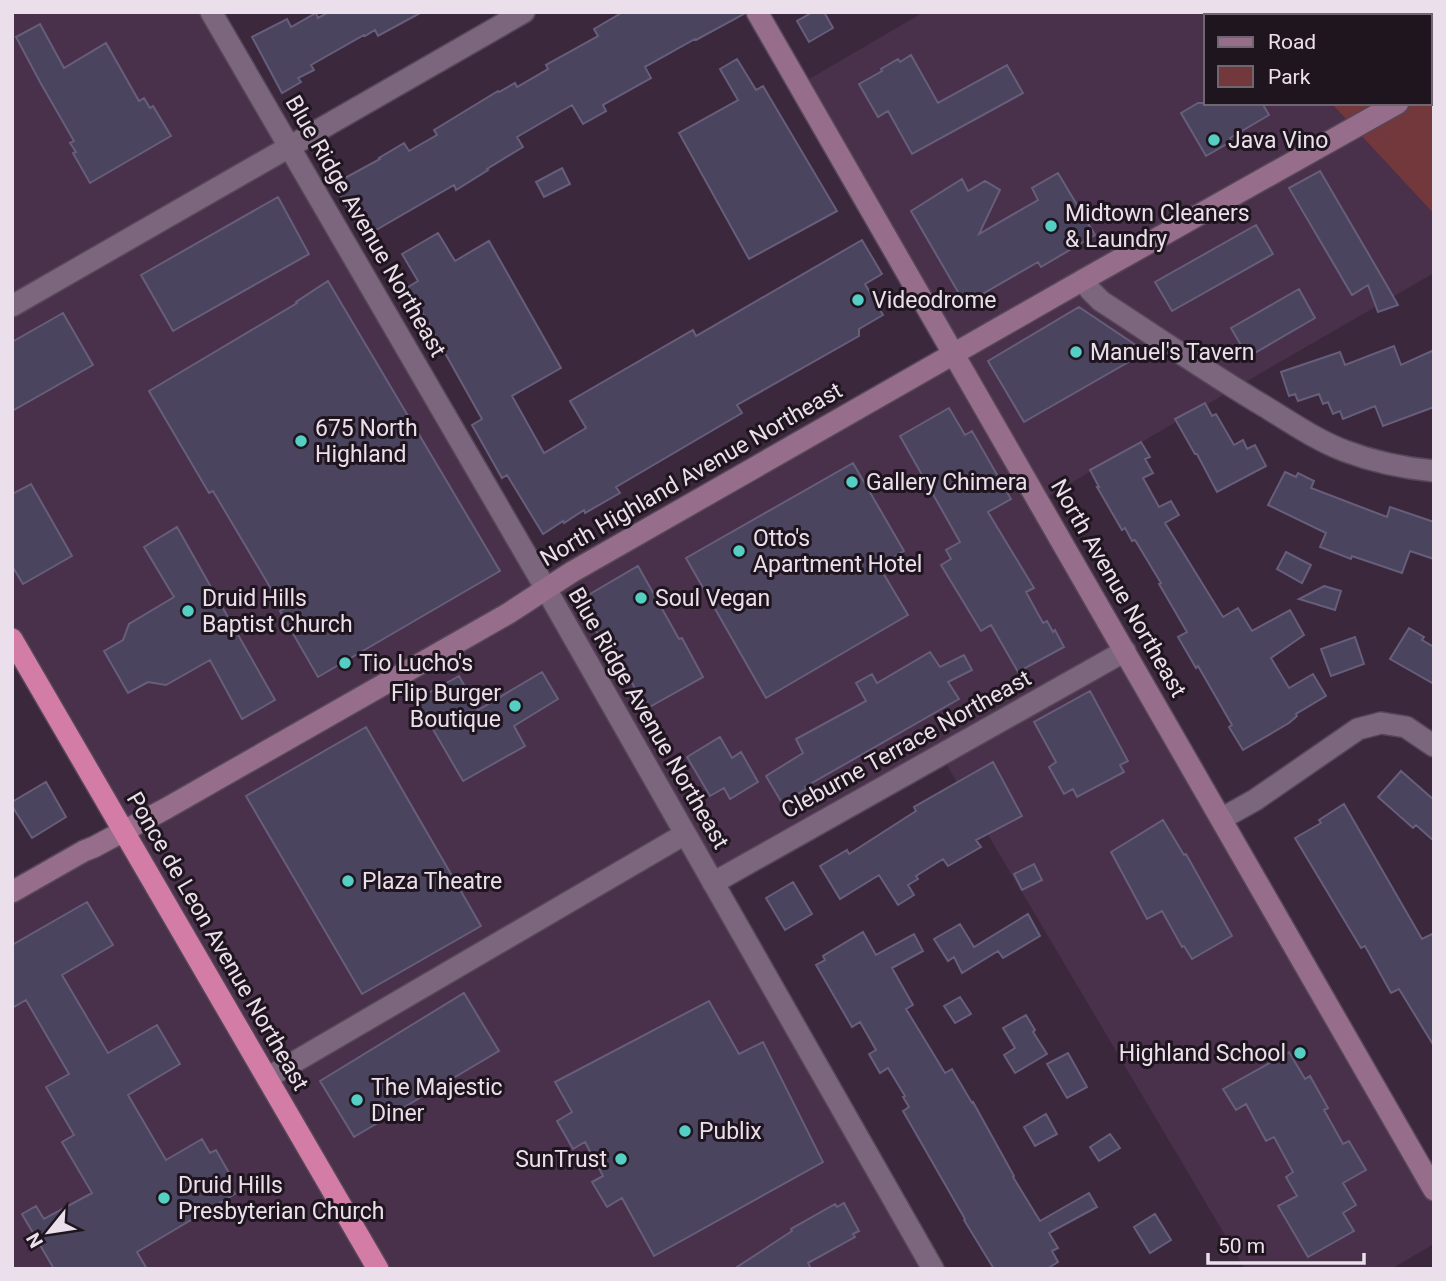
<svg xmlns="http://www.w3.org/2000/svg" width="1446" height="1281" viewBox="0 0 1446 1281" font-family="Roboto,sans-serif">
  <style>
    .built { fill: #49304b }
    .green { fill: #72383b }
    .building { fill: #4b445f; stroke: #665e7a; stroke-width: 2 }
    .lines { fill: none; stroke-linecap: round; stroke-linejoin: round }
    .street-casing { stroke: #564758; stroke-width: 24 }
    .secondary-casing { stroke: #564758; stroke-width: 24 }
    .highway-casing { stroke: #564758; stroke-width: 24 }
    .street { stroke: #7c667e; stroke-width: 21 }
    .secondary { stroke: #966d8a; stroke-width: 21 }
    .highway { stroke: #d37da6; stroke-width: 21 }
    .poi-dot { fill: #55cec4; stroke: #1e151e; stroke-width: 2.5 }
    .labels { text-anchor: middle; stroke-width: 6; stroke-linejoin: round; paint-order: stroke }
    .poi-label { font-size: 23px; fill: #ebdfec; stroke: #1e151e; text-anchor: start }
    .street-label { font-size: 23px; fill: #ebdfec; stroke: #1e151e }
  </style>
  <rect width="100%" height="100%" fill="#3c283d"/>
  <path class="built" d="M12,12H205L534,591L947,344L799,85L924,12H1247L1250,16H1206V103H1331L1434,214V273L1043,499L1434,1194V1244L1391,1269H1245L942,757L719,886L935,1269H12V892L123,831L12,637Z"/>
  <path class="green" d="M1247,12H1434V214L1331,103H1430V16H1250Z"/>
  <path class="building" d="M329,12H422L378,36L375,30L365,36L364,35L311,65L314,70L298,78L301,82L282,93L252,37L287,19L291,27L316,13L318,18Z
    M623,12H744V14L696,40L695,39L645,67L651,78L603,105L606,111L583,124L572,105L517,137L523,147L487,169L488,170L456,190L454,185L364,237L334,184L380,159L379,158L404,143L409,151L437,135L434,130L498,91L499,92L515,83L517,87L548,69L546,65L598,36L594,29Z
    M813,12H824L833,28L809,42L797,21Z
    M40,24L64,68L106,43L139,101L144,98L150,108L153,106L171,136L90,183L73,153L76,152L70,143L74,141L40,82L16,37Z
    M911,55L938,103L1007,65L1023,93L912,154L888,111L878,117L859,84L882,71L881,69L898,59L900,62Z
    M737,59L756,90L763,86L837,211L749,259L679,133L738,100L720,69Z
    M1198,103H1262L1269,115L1230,138L1232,141L1206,156L1181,113Z
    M562,168L570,184L544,197L536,182Z
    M1320,171L1382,277L1398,305L1378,312L1368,285L1352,295L1289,188Z
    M1058,173L1095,235L1041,267L1038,262L965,304L911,211L962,179L968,191L985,181L1000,190L979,234L1038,200L1032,188Z
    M278,197L309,254L173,331L141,275Z
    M1256,225L1273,254L1172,311L1155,282Z
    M438,233L455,261L489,241L561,368L512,396L544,453L586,428L570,401L693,330L696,336L862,240L882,274L865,284L883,315L859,329V336L737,405L742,413L616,487L620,493L585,513L584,510L564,523L563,521L543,534L507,475L502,478L472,425L482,419L408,287L418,281L402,254Z
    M328,281L500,571L318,677L280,611L283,609L213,491L209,493L149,391L297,303L296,302Z
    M1299,289L1315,318L1248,357L1231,328Z
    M1079,307L1146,352L1024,422L988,361Z
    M63,313L93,365L12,411V342Z
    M1394,346L1401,365L1434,350V407L1383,426L1375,406L1343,419L1340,411L1333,414L1328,402L1323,404L1319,394L1298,401L1295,394L1289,396L1281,372L1340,352L1345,365Z
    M1205,403L1212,416L1216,414L1234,445L1243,440L1247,449L1255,445L1266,466L1217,492L1197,454H1195L1175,419Z
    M949,408L965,435L972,431L1011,499L988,512L1034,588L1026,592L1043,623L1047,621L1053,632L1055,630L1064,647L1018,672L991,625L981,631L941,565L951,559L946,550L960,542L900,436Z
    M1141,442L1150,457L1145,459L1153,473L1143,478L1159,507L1171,501L1179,515L1165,523L1223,617L1238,608L1252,631L1290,610L1304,635L1271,658L1289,688L1313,674L1326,696L1296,714L1297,716L1289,723L1243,750L1229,727L1232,725L1198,666L1196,668L1178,637L1187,632L1159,584L1161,583L1135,540L1132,541L1125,528L1122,530L1097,487H1099L1090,470Z
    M853,463L904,551L879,566L908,615L766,698L686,558Z
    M1285,472L1296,477L1298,473L1314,481L1311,488L1387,517L1390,507L1434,522V559L1410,551L1402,573L1352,556L1351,559L1320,547L1326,533L1268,505Z
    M31,484L72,556L23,584L12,566V494Z
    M177,527L275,700L242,719L210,660L166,685L148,682L128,693L104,651L123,640L129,624L174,597L144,547Z
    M1286,552L1311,565L1302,583L1277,569Z
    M638,566L679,639L682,638L703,677L646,709L613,648L608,651L578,601Z
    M1324,586L1341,591L1335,610L1299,599Z
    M1409,628L1424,637L1422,640L1434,647V684L1390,659Z
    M1355,637L1364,664L1331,676L1321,649Z
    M930,652L940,667L964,655L972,670L948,682L959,699L805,787L806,789L782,803L766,776L803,753L796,739L866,701L856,683L872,674L877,683Z
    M542,672L558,699L514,726L525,746L463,781L416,700L459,676L478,710Z
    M1090,691L1128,761L1120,765L1124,772L1077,797L1073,789L1064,794L1049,767L1056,762L1034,722Z
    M366,727L481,926L362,994L246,796Z
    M720,737L732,758L741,752L758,782L730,799L724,788L710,796L687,757Z
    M993,762L1022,816L976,840L981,847L948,866L943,859L916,876L918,879L908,885L914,895L898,905L879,875L840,899L820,866L847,850L849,854L916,811L914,807Z
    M1401,771L1434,800V841L1416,825L1413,828L1378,797Z
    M46,782L66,817L32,838L12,806V802Z
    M1344,804L1422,939L1434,933V1046L1399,989L1391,993L1365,946L1361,948L1295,838L1321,823L1319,820Z
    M1163,820L1184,855L1186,854L1232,936L1192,959L1184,946L1182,947L1162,911L1147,919L1111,852Z
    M1034,864L1042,880L1022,890L1014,874Z
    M793,882L812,914L785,930L766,898Z
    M87,902L113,945L62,975L108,1053L157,1025L180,1064L128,1095L166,1160L202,1139L210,1153L216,1150L233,1180L228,1183L235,1194L137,1252L147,1269H54L22,1214L36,1206L44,1219L92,1193L62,1142L74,1135L46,1087L69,1074L26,1000L12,1008V945Z
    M1028,914L1040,936L1003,958L998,951L962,973L954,957L948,961L934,939L960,924L974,947Z
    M863,932L876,955L914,934L923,951L892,968L913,1005L906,1009L945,1073L952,1069L972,1103L973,1102L1014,1176L1013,1177L1040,1221L1089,1193L1097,1207L1049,1233L1058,1248L1052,1251L1058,1262L1047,1269H994L964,1220L965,1219L903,1111L909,1107L903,1097L905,1096L888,1068L880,1073L869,1054L876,1050L860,1022L852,1027L816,965L825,960L823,956Z
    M464,993L499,1051L354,1137L320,1081Z
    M960,997L971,1014L955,1023L944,1006Z
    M709,1001L739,1054L763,1042L823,1162L654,1256L622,1198L607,1207L592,1182L603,1176L585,1142L573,1149L557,1121L572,1112L555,1082Z
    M1026,1015L1035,1030L1033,1032L1047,1054L1015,1073L1004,1055L1015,1048L1003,1028Z
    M1289,1052L1305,1079L1310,1076L1328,1108L1324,1110L1343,1144L1349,1141L1366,1170L1343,1183L1356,1205L1343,1213L1354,1231L1308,1257L1278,1206L1297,1196L1286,1177L1293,1172L1274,1137L1266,1141L1246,1104L1236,1110L1223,1089Z
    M1068,1053L1087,1087L1067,1098L1047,1064Z
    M1046,1114L1057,1134L1035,1146L1024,1127Z
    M1110,1134L1120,1148L1099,1161L1090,1147Z
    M844,1203L859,1231L853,1234L855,1237L808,1263L811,1269H734L792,1231L791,1229L835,1204L837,1207Z
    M1155,1214L1171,1240L1150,1253L1134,1227Z"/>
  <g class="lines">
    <g class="street-casing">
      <path id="street" d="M211,12L546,589L933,1269
        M1083,280L1090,290L1101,301C1155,336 1209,373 1264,406C1290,422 1316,440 1345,451C1374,462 1403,468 1434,471
        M12,306L524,12
        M1221,819L1255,800L1358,729L1381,723L1406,727L1434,746
        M713,883L1125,651
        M267,1078L685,834"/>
    </g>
    <g class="secondary-casing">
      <path id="secondary" d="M757,12L1434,1190
        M1430,85L1434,83
        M12,892L84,851L94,847L167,808L509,613L572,572L1083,280L1398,103"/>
    </g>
    <g class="highway-casing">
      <path id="highway" d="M12,639L378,1269"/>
    </g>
    <use href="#street" class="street"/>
    <use href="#secondary" class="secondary"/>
    <use href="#highway" class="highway"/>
  </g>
  <g class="poi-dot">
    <circle cx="1214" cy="140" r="7"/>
    <circle cx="1051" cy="226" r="7"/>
    <circle cx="858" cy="300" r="7"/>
    <circle cx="1076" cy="352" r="7"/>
    <circle cx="301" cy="441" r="7"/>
    <circle cx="852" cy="482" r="7"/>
    <circle cx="739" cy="551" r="7"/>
    <circle cx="641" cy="598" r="7"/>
    <circle cx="188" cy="611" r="7"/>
    <circle cx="345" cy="663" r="7"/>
    <circle cx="515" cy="706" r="7"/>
    <circle cx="348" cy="881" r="7"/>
    <circle cx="1300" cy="1053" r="7"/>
    <circle cx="357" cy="1100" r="7"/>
    <circle cx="685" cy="1131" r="7"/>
    <circle cx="621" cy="1159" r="7"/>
    <circle cx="164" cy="1198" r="7"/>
  </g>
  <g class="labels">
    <g class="poi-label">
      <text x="1228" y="148">Java Vino</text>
      <text x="1065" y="221">Midtown Cleaners<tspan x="1065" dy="26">&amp; Laundry</tspan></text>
      <text x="872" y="308">Videodrome</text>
      <text x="1090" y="360">Manuel's Tavern</text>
      <text x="315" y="436">675 North<tspan x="315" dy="26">Highland</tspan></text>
      <text x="866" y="490">Gallery Chimera</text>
      <text x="753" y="546">Otto's<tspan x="753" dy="26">Apartment Hotel</tspan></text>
      <text x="202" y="606">Druid Hills<tspan x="202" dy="26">Baptist Church</tspan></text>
      <text x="655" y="606">Soul Vegan</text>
      <text x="359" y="671">Tio Lucho's</text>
      <text x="501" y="701" text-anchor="end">Flip Burger<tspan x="501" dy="26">Boutique</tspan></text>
      <text x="362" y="889">Plaza Theatre</text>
      <text x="1286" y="1061" text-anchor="end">Highland School</text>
      <text x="371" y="1095">The Majestic<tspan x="371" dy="26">Diner</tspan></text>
      <text x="699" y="1139">Publix</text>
      <text x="607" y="1167" text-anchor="end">SunTrust</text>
      <text x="178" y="1193">Druid Hills<tspan x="178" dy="26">Presbyterian Church</tspan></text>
    </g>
    <g class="street-label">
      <text transform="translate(366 226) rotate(60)" y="8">Blue Ridge Avenue Northeast</text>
      <text transform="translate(691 474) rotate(-30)" y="8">North Highland Avenue Northeast</text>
      <text transform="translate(1119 588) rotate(60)" y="8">North Avenue Northeast</text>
      <text transform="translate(649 718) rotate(60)" y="8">Blue Ridge Avenue Northeast</text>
      <text transform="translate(906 744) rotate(-29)" y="8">Cleburne Terrace Northeast</text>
      <text transform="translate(218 941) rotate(60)" y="8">Ponce de Leon Avenue Northeast</text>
    </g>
  </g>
  <rect width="1446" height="1281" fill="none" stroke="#ebdfec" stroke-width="28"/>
  <rect x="1204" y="14" width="228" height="91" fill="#1e151e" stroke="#706670" stroke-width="2"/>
  <rect x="1218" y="37" width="35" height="10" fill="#966d8a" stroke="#706670" stroke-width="2"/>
  <text x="1268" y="49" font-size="21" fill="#ebdfec">Road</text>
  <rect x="1218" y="66" width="35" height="21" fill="#72383b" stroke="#706670" stroke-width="2"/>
  <text x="1268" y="84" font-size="21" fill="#ebdfec">Park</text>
  <g transform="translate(49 1232) rotate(240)" stroke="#1e151e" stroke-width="5" paint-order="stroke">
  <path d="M0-5L12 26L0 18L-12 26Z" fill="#ebdfec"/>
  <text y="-10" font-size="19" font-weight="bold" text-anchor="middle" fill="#ebdfec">N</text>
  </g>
  <path d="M1208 1253v10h156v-10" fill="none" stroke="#ebdfec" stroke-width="3.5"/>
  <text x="1218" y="1253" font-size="21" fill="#ebdfec" stroke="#1e151e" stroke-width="5" paint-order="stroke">50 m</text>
</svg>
